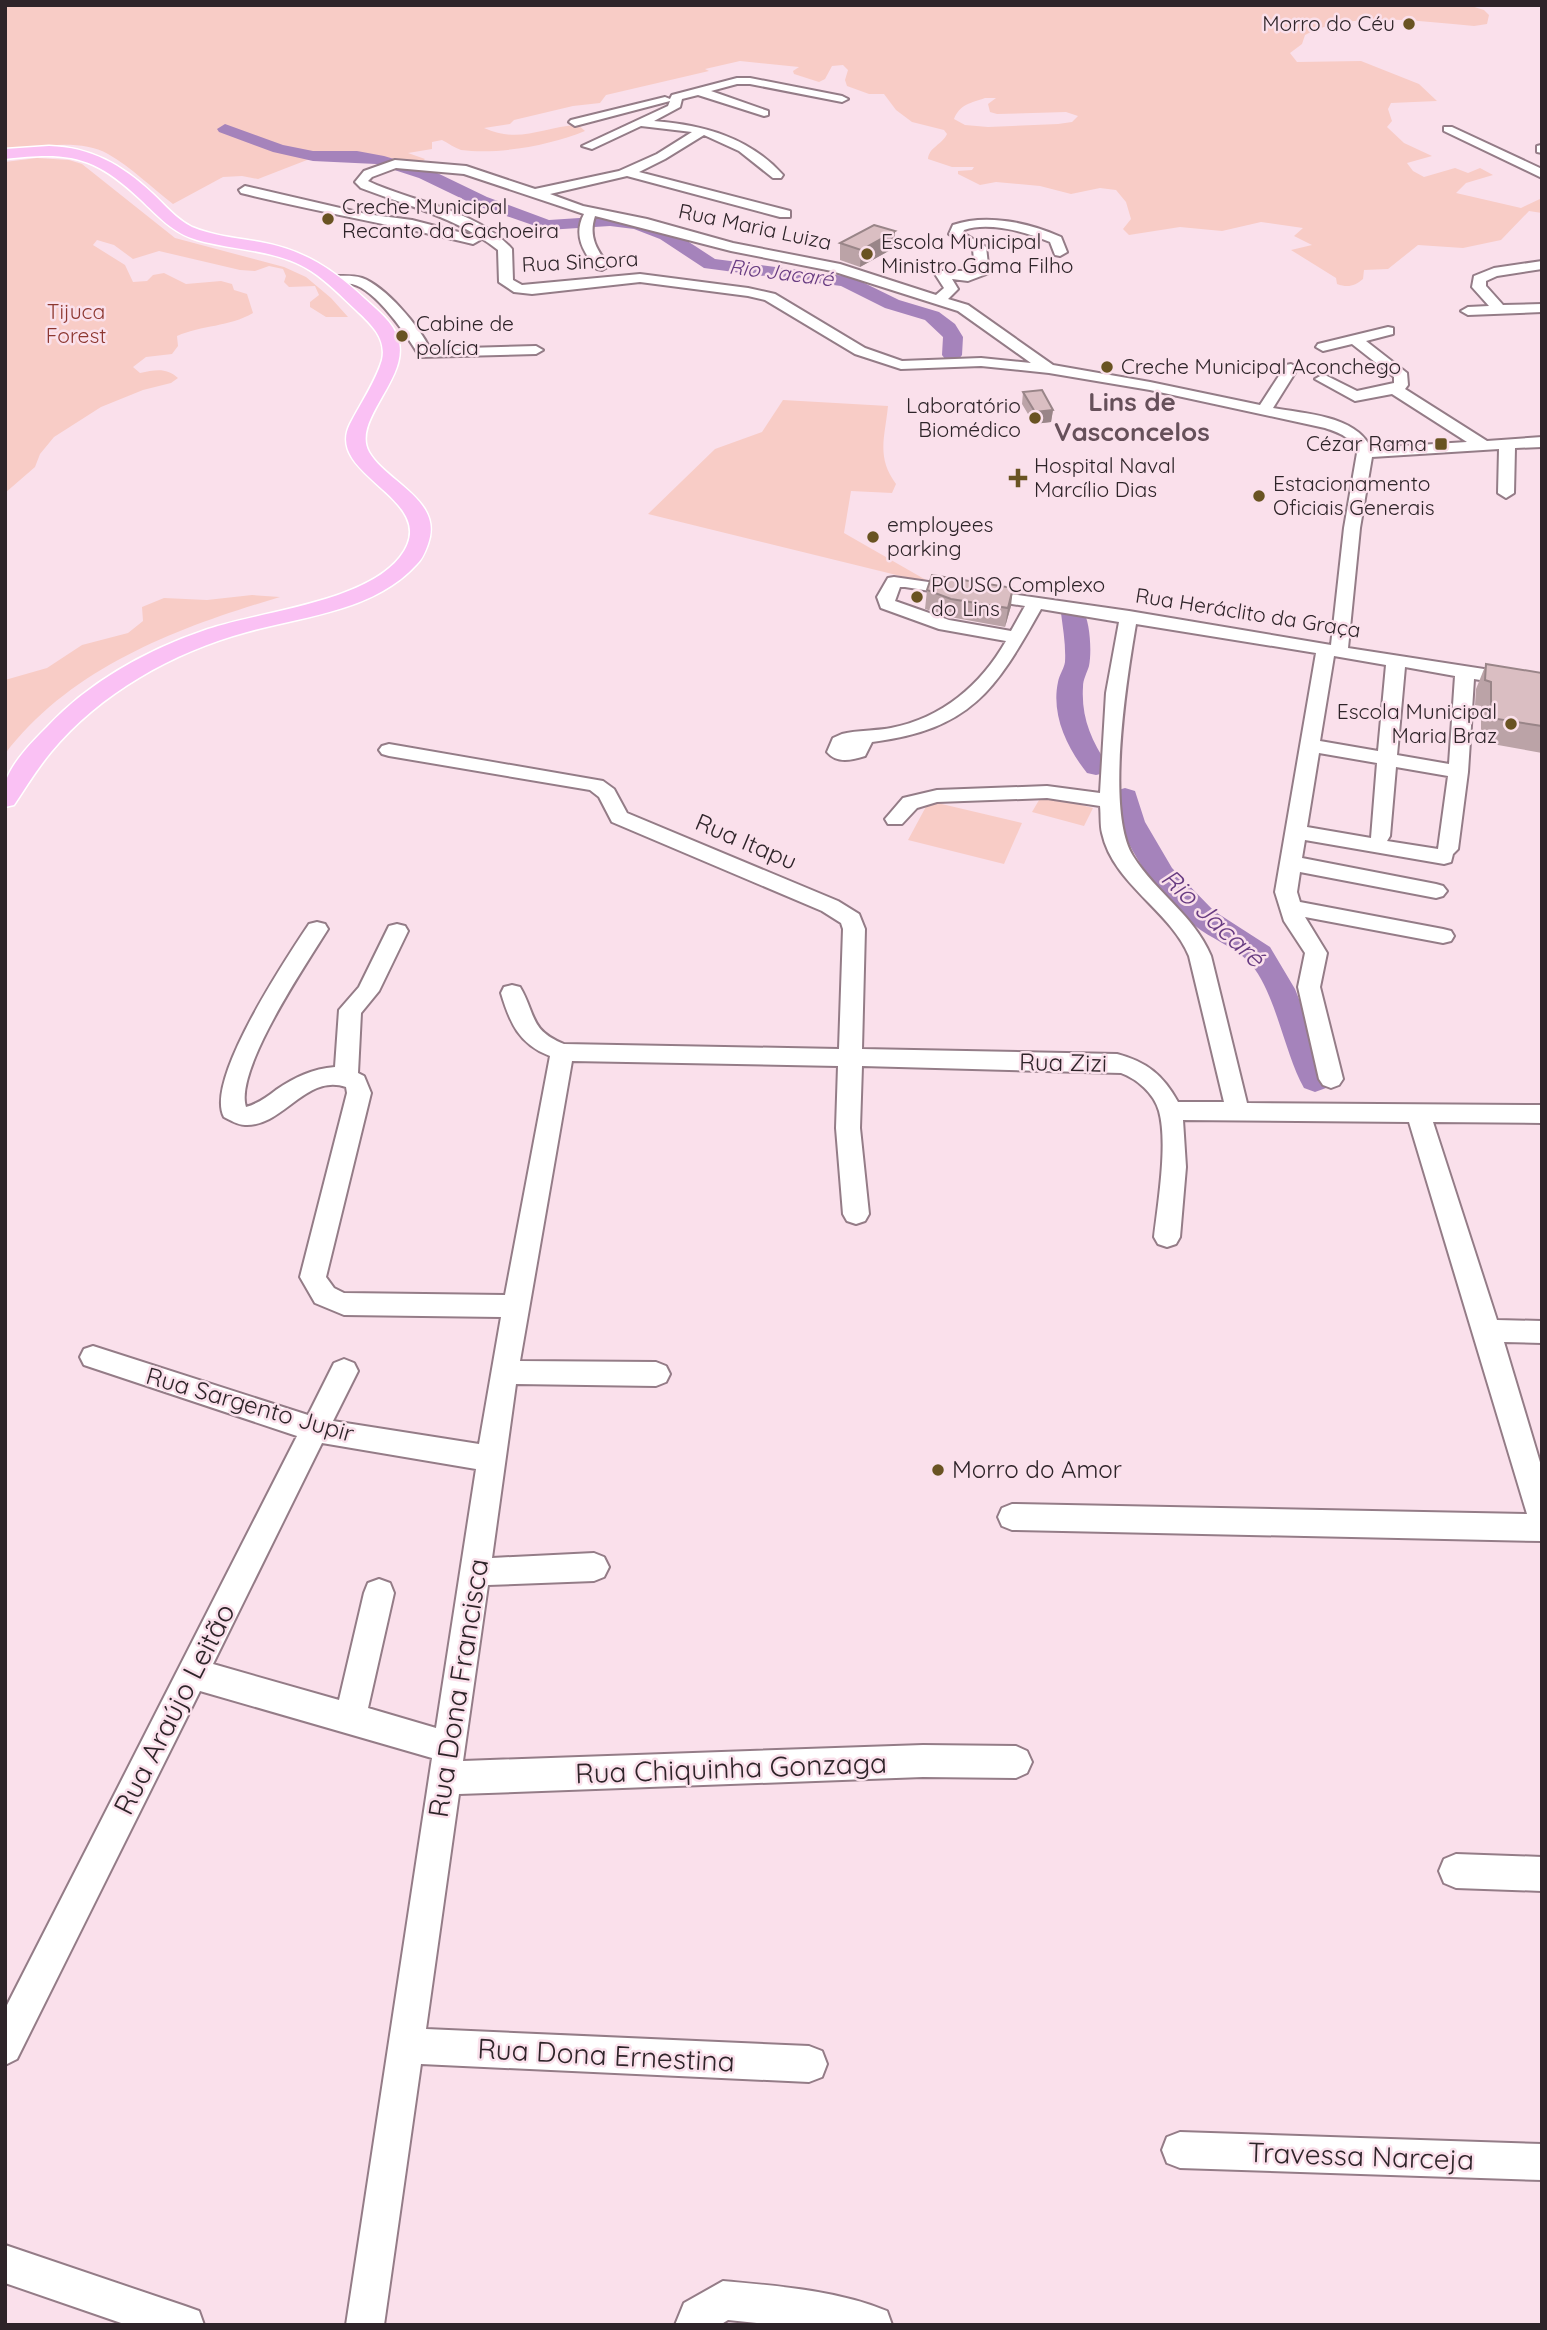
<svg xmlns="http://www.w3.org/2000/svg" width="1547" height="2330" viewBox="0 0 1547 2330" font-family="Quicksand,sans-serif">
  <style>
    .green { fill: #f8ccc6; fill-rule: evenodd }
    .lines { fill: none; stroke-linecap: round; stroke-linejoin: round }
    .river { fill: #a583bb; fill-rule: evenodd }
    .minor-casing { stroke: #947c87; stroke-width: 4 }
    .major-casing { stroke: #fff; stroke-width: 3 }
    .minor { fill: #fff; fill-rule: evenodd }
    .major { fill: #fac1f4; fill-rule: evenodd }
    .wall { fill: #bba3a7 }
    .shaded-wall { fill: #998588 }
    .building { fill: #dabec2; stroke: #998588; stroke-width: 2 }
    .poi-dot { fill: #695322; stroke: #fae0eb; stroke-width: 2.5 }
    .labels { text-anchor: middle; stroke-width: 5; stroke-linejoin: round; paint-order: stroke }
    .far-poi-label { font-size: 21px; fill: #2e2429; stroke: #fae0eb; text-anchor: start }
    .far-street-label { font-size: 21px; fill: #2e2429; stroke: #fae0eb }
    .far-water-label { font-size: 21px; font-style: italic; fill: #683c82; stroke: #fae0eb }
    .far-park-label { font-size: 21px; fill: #8d3730; stroke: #fae0eb }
    .street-label { font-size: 24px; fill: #2e2429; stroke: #fae0eb }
    .poi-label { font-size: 24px; fill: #2e2429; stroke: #fae0eb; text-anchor: start }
    .far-district-label { font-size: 26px; font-weight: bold; fill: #66505a; stroke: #fae0eb }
    .water-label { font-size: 26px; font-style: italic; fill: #683c82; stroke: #fae0eb }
    .near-street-label { font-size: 28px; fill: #2e2429; stroke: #fae0eb }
  </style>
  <rect width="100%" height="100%" fill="#fae0eb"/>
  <path class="green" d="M5,5H1468L1484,10L1489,15L1487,24L1474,26C1423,22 1351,10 1305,35L1302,44L1290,53L1297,62L1361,61L1419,84L1437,101L1391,103L1388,109L1392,121L1387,127L1404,143L1432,156L1407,163L1413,171L1424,177L1455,168L1468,173L1480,168L1493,175L1466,183L1456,193L1521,208L1542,198V213L1529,211L1501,240L1463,248L1418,245L1388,269L1364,270L1363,279C1355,286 1348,288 1337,284L1336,278L1291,250L1312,245L1294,236L1303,228L1261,222L1222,231L1180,227L1129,235L1123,229L1131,219L1126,202L1116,190L1100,188L1071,194L1040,186L996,182L980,185L958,174V171L972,170L974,167H952L928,159C929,147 942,145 947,134L944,130L912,122L896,110L884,94H869L847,86L845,80L848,70L843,65L832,66L825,79L819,82L794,74L793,71L799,67L740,61L705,69L709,71L606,95L600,103L573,106L514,120L510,124L484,128C520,144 541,127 578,125L585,131C551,145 499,155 461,150C455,148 448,143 442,140L432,142V149L408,153L425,159L421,163H383L359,155L307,160L258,179L242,176L223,177L173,204C152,188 131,167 108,154C80,138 36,147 5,150ZM985,98H996L988,104L990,112L997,114L1066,112L1078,116L1072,122L1058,124L988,127L965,125L954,119C960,104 971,103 985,98Z
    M37,158L69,160L82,164L175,238L284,267L306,277L331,298L348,317H326L310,307V302L319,295L315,286L289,287L284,282L286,276L283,269L269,266L255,271L240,270L159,251L133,259L114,245L97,240L93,245L125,265L133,282L147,281L153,275L164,273L186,284L221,281L232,284L234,290L247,294L253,313C229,327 202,325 177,336L178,346L172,354L146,357L133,367L140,373C155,370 166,367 178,378L171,383L143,390L101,407L54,437L40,454L35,467L5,493V162Z
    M783,400L888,406C885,437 876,457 896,484L892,493L851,491L844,533L933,584L648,514L715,449L762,432Z
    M252,595L280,597C179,627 71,667 5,754V680L47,668L82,645L128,633L143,621L142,607L164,598L207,600Z
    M1042,795L1093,808L1084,826L1032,812Z
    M929,801L1022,823L1004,864L908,840Z"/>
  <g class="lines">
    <path class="river" d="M225,124L283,145L313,151H357L384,156L431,170L487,197L549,220L610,216L637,219L672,231L715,259L852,277L899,300L939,312L955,324L963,337L962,355L959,359H945L942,355L943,337L925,320L885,308L841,286L704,268L660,239L634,229L610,226L547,230L475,205L419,178L376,164L313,161L273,152L219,132L217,129Z
      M1073,606L1082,608C1090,620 1092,651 1089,666C1087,673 1083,679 1083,687C1081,718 1092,742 1109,767L1105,773L1096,775L1087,773C1067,748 1051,715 1058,682C1059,675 1064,669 1065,662C1066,646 1063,629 1061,613L1064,608Z
      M1125,788L1135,791L1145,822L1172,868L1214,911L1270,947L1295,989L1331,1080L1326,1088L1315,1092L1304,1088C1284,1053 1275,988 1248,961C1233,946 1211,939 1194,925C1156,894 1123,845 1111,797L1115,791Z"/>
    <g class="minor-casing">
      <path id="minor" d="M737,78H750L842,96L848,99L842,102L750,84H737L711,91L768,111V115L764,116L698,95L682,99L680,107L654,121C703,125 749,137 783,175L781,178H773L739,151L704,135L665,159L639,172L790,211V217H780L627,176L550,194L583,206L647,219L733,243L840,264L936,295L944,288L935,274L937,271H975L973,249L949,234L953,225C987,213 1029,223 1061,237L1067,252L1060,256L1055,255L1050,242C1026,232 989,221 964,230L963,233L986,247L989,273L968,281L952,279L958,289L948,299L968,305L1053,365L1150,382L1260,405L1286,365L1291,364L1298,368L1273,408C1305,414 1355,415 1371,448L1467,442L1392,394L1355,401L1315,379L1322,375L1327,376L1357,391L1394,383V377L1352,344L1323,351L1316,347L1318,344L1388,327L1393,328V334L1366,341L1407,373L1408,385L1405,389L1487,441L1542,437V447L1515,448L1514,493L1506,498L1498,493L1499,449L1372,457L1360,528L1348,648L1542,678V690L1474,679L1468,772L1458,849L1453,854L1451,862L1444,864L1305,840L1302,858L1436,884L1443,886L1447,891L1443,896L1436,898L1300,872L1297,892L1300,902L1443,929L1451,931L1454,936L1451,941L1443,943L1305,917L1327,953L1320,987L1343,1079L1339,1085L1331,1088L1323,1085L1319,1079L1298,987L1305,953L1284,921L1275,892L1316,653L1136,624C1127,677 1105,811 1133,856C1156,893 1194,915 1211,956L1247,1103L1542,1105V1123L1433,1122L1497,1320L1542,1321V1343L1504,1342L1542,1469V1541L1012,1530L1002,1526L998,1517L1002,1508L1012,1504L1527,1514L1409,1122L1183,1120L1186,1167L1180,1237L1176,1244L1167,1247L1158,1244L1154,1237C1158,1203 1168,1143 1159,1111C1154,1093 1137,1079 1121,1073L862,1066L860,1128L869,1214L865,1221L856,1224L847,1221L843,1214L836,1128L838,1066L572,1061L520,1361L656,1362L666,1366L670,1374L666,1382L656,1386L516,1384L492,1558L594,1553L604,1557L609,1567L604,1577L594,1581L488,1585L463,1761L923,1745L1016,1746L1027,1751L1032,1762L1027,1773L1016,1778L923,1777L459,1794L426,2029L809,2046L822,2051L827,2064L822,2077L809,2082L421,2064L384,2325H346L432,1758L200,1691L17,2059L5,2065V2009L297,1436L84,1365L80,1357L84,1349L93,1346L308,1415L334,1363L344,1359L354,1363L358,1371L333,1421L479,1444L501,1317L344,1315L315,1303L300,1277L347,1093L346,1087C306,1073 283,1127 245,1125C238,1125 230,1120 224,1117C204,1081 287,957 309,924L317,922L325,924L328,929C307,963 234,1070 246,1107C257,1104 267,1097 276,1090C295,1077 312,1069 335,1067L339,1010L359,987L389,926L397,924L405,926L408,931L379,991L361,1013L358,1073L364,1076L371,1093L326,1277L334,1288L344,1293L505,1295L550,1056C519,1044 510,1023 501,993L504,987L512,985L520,987C536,1014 529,1030 564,1044L839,1049L843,929L841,923L822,911L612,822L599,797L590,790L389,756L382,754L379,750L382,746L389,744L603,781L614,789L627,813L838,901L859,914L865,929L862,1049L1117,1054C1147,1062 1163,1075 1178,1102H1224L1189,956C1170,910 1113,884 1102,833C1100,825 1101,815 1100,806L1047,798L937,802L917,808L902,824H888L885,819L903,798L937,790L1047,786L1100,793L1106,693L1119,622L1041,609C995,691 971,729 872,742L865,756C852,760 837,764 827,752L833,738L842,734C858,730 875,731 891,728C942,718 981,685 1006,641L939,629L881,608L877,597L888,578L894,577L1129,611L1331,645L1344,528L1357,453C1352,437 1340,433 1325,428L1150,390L1049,373L981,366L901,369L855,354L765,300L748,296L640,282L532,294L514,292L499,282L498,250C458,218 408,206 361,188L355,182L364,171L395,160L466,166L535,189L619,171L657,154L692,132L641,126L592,149L582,146L668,106L670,101L575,126L569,122L571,120L665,97L670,99L672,95ZM396,168L464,174L584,214C573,235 583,252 597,269L602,270L609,266C597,250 588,237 595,216L731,251L832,271L958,311L1031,363L981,358L902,361L865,348L775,294L748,288L640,274L522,285L513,280L512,249C476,209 414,203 368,181L372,177ZM900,587H905L1025,606L1011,631L949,620L895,601ZM1334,656L1386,665L1378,751L1320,741ZM1405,667L1455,676L1449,764L1397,755ZM1319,753L1377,763L1371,838L1307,827ZM1396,767L1448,776L1438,849L1387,841L1390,836ZM322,1443L476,1469L436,1728L368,1708L394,1593L390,1583L379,1579L368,1583L364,1593L339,1700L213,1664Z
        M1444,127H1452L1542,169V178L1444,131Z
        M1541,145L1542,153L1537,152V146Z
        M245,186L366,214L412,220L478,237L480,240L473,244C396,225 318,212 241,193L239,190Z
        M1542,261V269L1497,276L1486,281V286L1503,305L1542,304V312L1468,315L1461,311L1468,307L1489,306L1472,287L1474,276L1494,268Z
        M334,276C343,276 353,275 362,278C385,286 420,327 430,349L536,346L543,350L536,354L420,357C408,337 376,289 352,284C344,283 337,285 329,283L327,280Z
        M1456,1854L1542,1857V1891L1456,1888L1444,1883L1439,1871L1444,1859Z
        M1180,2132L1542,2144V2180L1180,2168L1167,2163L1162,2150L1167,2137Z
        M5,2245L185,2306L199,2311L204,2325H127L5,2283Z
        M723,2281C777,2286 836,2290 887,2311L892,2325H776L728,2320L720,2325H675L684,2303Z"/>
    </g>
    <g class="major-casing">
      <path id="major" d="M49,146C91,147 122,165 152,193C165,205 176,219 192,227C214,236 237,238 260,242C304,250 333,269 365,299C378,311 393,322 398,339C411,377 351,420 369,452C386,482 444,500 428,544C425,552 423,558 417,564C375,611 304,616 247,632C173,652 100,693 51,752C37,769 26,787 14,805L5,807C5,798 3,786 7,778C15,759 33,741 47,727C90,681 149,649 208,629C262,611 365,602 400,557C445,499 323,477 350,424C360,404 376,381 382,360C387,338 370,323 356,310C342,297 328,282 311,271C277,249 235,251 197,240C173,233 159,217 140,199C93,155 68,152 5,159V149Z"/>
    </g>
    <use href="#minor" class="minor"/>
    <use href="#major" class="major"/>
  </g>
  <path class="wall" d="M895,231L894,248L860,267L840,260V243Z
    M1023,392L1053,410L1051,422L1034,424L1022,404Z
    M927,590L1011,606L1005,627L950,617L925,609Z
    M1486,664L1542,673V753L1481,742V706L1475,705L1476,689Z"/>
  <path class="shaded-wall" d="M895,231L894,248L860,267L861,250Z
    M1053,410L1051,422L1034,424L1035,412Z
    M1013,588L1011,606L1005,627L1008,608Z"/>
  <path class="building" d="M874,225L895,231L861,250L840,243Z
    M1042,390L1053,410L1035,412L1023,392Z
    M932,575L1013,588L1008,608L951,599L927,590Z
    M1486,664L1542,673V726L1491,718V682L1485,680Z"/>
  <g class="poi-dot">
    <circle cx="1409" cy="24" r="7"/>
    <circle cx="328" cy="219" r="7"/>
    <circle cx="867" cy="254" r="7"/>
    <circle cx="402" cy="336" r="7"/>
    <circle cx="1107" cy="367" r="7"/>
    <circle cx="1035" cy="418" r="7"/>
    <rect x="1434" y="437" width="14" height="14" rx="3.5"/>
    <path d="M1014.5 467.5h7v7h7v7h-7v7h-7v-7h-7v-7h7z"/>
    <circle cx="1259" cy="496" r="7"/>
    <circle cx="873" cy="537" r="7"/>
    <circle cx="917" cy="597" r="7"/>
    <circle cx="1511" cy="724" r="7"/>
    <circle cx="938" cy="1470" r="7"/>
  </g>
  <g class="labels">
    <g class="far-poi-label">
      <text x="1395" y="31" text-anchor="end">Morro do Céu</text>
      <text x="342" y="214">Creche Municipal<tspan x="342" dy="24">Recanto da Cachoeira</tspan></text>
      <text x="881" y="249">Escola Municipal<tspan x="881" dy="24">Ministro Gama Filho</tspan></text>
      <text x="416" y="331">Cabine de<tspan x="416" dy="24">polícia</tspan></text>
      <text x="1121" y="374">Creche Municipal Aconchego</text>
      <text x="1021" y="413" text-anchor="end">Laboratório<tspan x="1021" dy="24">Biomédico</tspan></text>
      <text x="1427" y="451" text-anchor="end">Cézar Rama</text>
      <text x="1034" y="473">Hospital Naval<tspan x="1034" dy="24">Marcílio Dias</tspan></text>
      <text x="1273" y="491">Estacionamento<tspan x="1273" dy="24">Oficiais Generais</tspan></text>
      <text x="887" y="532">employees<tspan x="887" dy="24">parking</tspan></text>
      <text x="931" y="592">POUSO Complexo<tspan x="931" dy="24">do Lins</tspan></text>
      <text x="1497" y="719" text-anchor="end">Escola Municipal<tspan x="1497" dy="24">Maria Braz</tspan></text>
    </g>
    <g class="far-street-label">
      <text transform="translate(755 227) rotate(12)" y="7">Rua Maria Luiza</text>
      <text transform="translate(580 262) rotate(-3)" y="7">Rua Sincora</text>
      <text transform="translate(1248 613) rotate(9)" y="7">Rua Heráclito da Graça</text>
    </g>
    <g class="far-water-label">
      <text transform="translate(781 273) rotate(7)" y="7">Rio Jacaré</text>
    </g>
    <g class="far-park-label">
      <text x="76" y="319">Tijuca<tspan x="76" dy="24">Forest</tspan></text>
    </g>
    <g class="street-label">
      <text transform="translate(746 842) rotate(23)" y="8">Rua Itapu</text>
      <text transform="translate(1063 1063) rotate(1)" y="8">Rua Zizi</text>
      <text transform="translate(250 1405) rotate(16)" y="8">Rua Sargento Jupir</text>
    </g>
    <g class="poi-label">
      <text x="952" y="1478">Morro do Amor</text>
    </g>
    <g class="far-district-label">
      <text x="1132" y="411">Lins de<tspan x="1132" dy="30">Vasconcelos</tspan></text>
    </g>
    <g class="water-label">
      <text transform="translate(1213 918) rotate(43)" y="9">Rio Jacaré</text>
    </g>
    <g class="near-street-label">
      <text transform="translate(458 1688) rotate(-81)" y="10">Rua Dona Francisca</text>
      <text transform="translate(174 1709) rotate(-63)" y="10">Rua Araújo Leitão</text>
      <text transform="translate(731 1768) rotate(-2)" y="10">Rua Chiquinha Gonzaga</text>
      <text transform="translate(606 2055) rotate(3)" y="10">Rua Dona Ernestina</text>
      <text transform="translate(1361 2156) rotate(2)" y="10">Travessa Narceja</text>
    </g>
  </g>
  <rect width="1547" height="2330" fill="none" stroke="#2e2429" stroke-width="14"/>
</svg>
